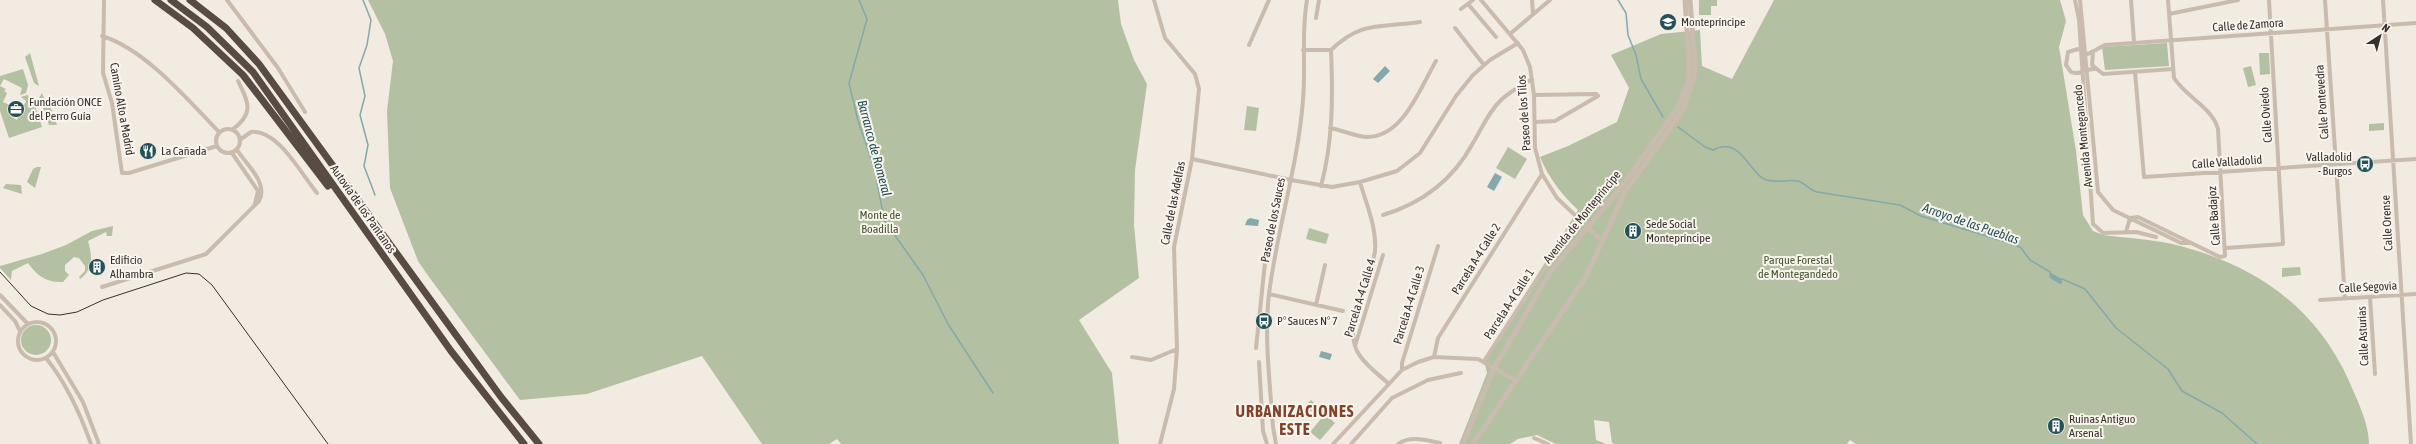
<svg xmlns="http://www.w3.org/2000/svg" width="2416" height="444" viewBox="0 0 2416 444" font-family="'Asap Condensed',sans-serif">
  <style>
    .green { fill: #b4c0a2 }
    .water { fill: #83a9ac }
    .lines { fill: none; stroke-linecap: round; stroke-linejoin: round }
    .stream { stroke: #83a9ac; stroke-width: 1.5 }
    .minor { stroke: #c9bcae; stroke-width: 4 }
    .tertiary { stroke: #c9bcae; stroke-width: 5 }
    .motorway { stroke: #584b44; stroke-width: 7 }
    .tram { stroke: #38302c; stroke-width: 1 }
    .labels { text-anchor: middle; stroke-width: 4; stroke-linejoin: round; paint-order: stroke }
    .poi-label { font-size: 12px; fill: #38302c; stroke: #f9f5ee; text-anchor: start }
    .street-label { font-size: 12px; fill: #38302c; stroke: #f9f5ee }
    .park-label { font-size: 12px; fill: #465531; stroke: #f9f5ee }
    .water-label { font-size: 13px; font-style: italic; fill: #245157; stroke: #f9f5ee }
    .district-label { font-size: 16px; font-weight: bold; letter-spacing: 1px; fill: #81442b; stroke: #f9f5ee }
  </style>
  <rect width="100%" height="100%" fill="#f2ebe1"/>
  <path class="green" d="M368,0H1118L1121,24L1134,60L1147,84L1135,170L1134,225L1139,278L1079,320L1112,373L1119,444H841L837,439L829,444H762L702,356L587,394L520,400L429,277L418,261L390,188L387,111L393,61L385,34Z
    M1699,0H1717V6H1711V15H1699Z
    M1774,0H2060L2066,21L2059,47L2076,151L2083,215L2093,231L2103,235C2125,238 2150,239 2172,244C2252,263 2315,305 2349,381C2357,400 2369,423 2369,444H1856L1850,440L1847,444H1615L1612,443L1609,422L1594,420L1596,440L1606,444H1556L1537,435L1518,439L1510,444H1459L1487,373L1484,360L1578,210C1561,194 1549,178 1540,157L1568,146L1617,122L1629,88L1611,55L1661,34L1700,30L1702,66L1732,79Z
    M2167,43L2169,66L2105,70L2102,47Z
    M30,53L39,86L34,83L25,57Z
    M2259,53H2269L2270,74L2260,75Z
    M2251,66L2256,85L2248,87L2243,68Z
    M23,69L28,85L26,93L20,95L22,88L4,79L0,86V76Z
    M0,86L6,89L4,91L7,93L3,102L12,106L10,109L13,110L10,116L17,120L26,101L21,97L27,95L33,99L42,127L9,138L0,111Z
    M42,93L45,101L48,100L57,125H49L39,98Z
    M1247,106L1259,108L1256,131L1244,130Z
    M2384,123V130L2369,131V124Z
    M1508,147L1527,159L1515,179L1496,168Z
    M37,167H41L35,188L27,182L33,169Z
    M6,184L21,185L22,194L3,188Z
    M113,226L112,236H107L106,232L88,241C92,255 94,269 80,279L79,277L85,271V266L79,258L74,257L65,265V271L69,275L63,282C47,283 37,276 28,263L12,271L11,280L0,268V266L42,254L66,245L92,231Z
    M1309,228L1329,234L1326,244L1306,239Z
    M2300,267L2301,275L2282,277V268Z
    M21 340a15 15 0 1 1 30 0a15 15 0 1 1-30 0Z
    M1311,400L1323,411L1317,417L1305,406Z
    M1325,414L1335,423L1320,440L1310,432Z"/>
  <path class="water" d="M1385,66L1390,71L1378,83L1373,79Z
    M1495,173L1502,177L1494,191L1487,187Z
    M1250,218L1259,220L1258,226L1245,225L1247,220Z
    M2049,272L2062,279V283L2060,284L2050,278Z
    M1321,351L1332,354L1330,360L1319,357Z"/>
  <g class="lines">
    <path class="stream" d="M363,0L371,20L367,45L359,68L365,96L360,115L368,145L364,166L375,195
      M859,0L867,19L849,83L858,121L875,170L884,220L923,275L948,324L993,393
      M1618,0L1626,13L1628,35L1636,55L1641,79L1663,117
      M1678,127L1705,147L1713,150C1740,135 1749,172 1764,179C1776,184 1787,179 1798,181C1805,183 1809,190 1817,192L1900,205L1921,216L2016,245L2021,248L2030,260L2050,272
      M2062,279L2085,289L2116,328L2168,369L2182,391L2222,413L2257,444"/>
    <path class="minor" d="M104,0L103,73L112,103L122,173H129L217,146
      M227,0L278,68L305,112
      M1154,0L1165,38L1195,74L1199,89L1192,159L1174,247L1177,349L1174,389L1160,444
      M1481,0L1523,50L1530,67L1534,95L1535,148L1542,174L1557,198L1602,241
      M1532,0L1533,14
      M2075,0L2079,20L2093,224L2103,233L2136,232L2156,237
      M2080,0L2098,192L2113,210L2181,243H2189
      M2131,0L2134,42
      M2325,0L2345,299
      M2383,0L2411,444
      M1468,4L1496,37
      M1461,9L1473,0
      M2169,14L2238,0
      M1316,18L1319,0
      M1455,28L1484,65
      M1510,34L1550,0
      M102,36C145,49 188,100 219,132
      M1249,45L1269,0
      M1303,50H1331C1333,96 1333,142 1321,186
      M1331,50C1362,20 1381,28 1420,22
      M2093,52L2092,65L2103,74L2173,69
      M2095,69C2086,68 2081,76 2071,72L2066,65L2068,52L2078,49L2088,54L2105,45L2416,23
      M2135,72L2144,177L2416,159
      M1534,95L1596,94L1598,96L1555,121L1535,122
      M1330,128C1342,130 1354,136 1366,137C1403,138 1420,88 1436,61
      M216 141a12 12 0 1 1 24 0a12 12 0 1 1-24 0Z
      M233,129C255,113 248,101 238,81
      M241,139L251,132C278,129 301,174 317,193
      M232,153L258,191L255,204
      M1192,159L1291,180L1332,187L1360,182L1397,171L1420,153L1456,96L1473,75L1490,60L1518,43
      M1360,182C1366,203 1377,228 1375,251C1371,283 1339,327 1360,356C1368,367 1379,375 1389,384
      M1383,215C1423,203 1453,180 1473,143C1482,128 1489,111 1502,99C1511,91 1522,85 1532,79
      M2130,218L2138,217L2220,257L2225,256L2218,129C2212,107 2186,97 2174,78L2168,0
      M2126,232L2130,218
      M2226,248L2283,244L2269,0
      M102,287L206,254L259,201C269,183 246,164 237,150
      M1269,294L1343,311
      M0,295L28,324
      M2370,297L2375,374
      M2320,300L2416,294
      M0,305L15,321L20,331
      M1316,305L1325,265
      M18 341a19 19 0 1 1 38 0a19 19 0 1 1-38 0Z
      M1355,346L1383,255
      M1256,348L1267,244
      M53,352L83,402L99,444
      M1132,357L1151,360L1177,349
      M1434,357L1438,338L1542,174
      M46,358C67,384 80,413 91,444
      M1484,361L1577,218
      M1259,362L1263,431L1267,444
      M1402,370V363L1438,246
      M1534,438L1548,444
      M1276,444L1273,427C1270,383 1264,337 1269,294C1277,229 1298,166 1303,100C1306,66 1301,33 1307,0
      M1333,444L1402,370L1418,362L1434,357L1478,359L1517,381
      M1351,444L1392,398L1428,380L1461,373
      M1398,444C1410,435 1426,440 1440,443"/>
    <path class="tertiary" d="M1463,444L1494,368L1551,271L1623,185L1678,107L1688,82L1689,64L1685,0
      M1473,444L1585,278L1625,192L1683,110L1694,78L1695,64L1690,0"/>
    <path class="motorway" d="M155,0L193,28L243,75L328,186
      M171,0L207,27L253,72L451,351L524,444
      M190,0L226,28L259,64L501,397L539,444"/>
    <path class="tram" d="M0,272L31,306L48,314L60,315L77,312L103,300L186,273L199,274L212,285L328,444"/>
  </g>
  <defs>
    <g id="school-disc" transform="scale(0.9)"><circle r="9.5" fill="#245157" stroke="#f9f5ee"/><path d="M0-5L7-2L0 1L-7-2ZM-4 1L0 2.5L4 1V4Q0 6-4 4Z" fill="#fff"/></g>
    <g id="office-disc" transform="scale(0.9)"><circle r="9.5" fill="#245157" stroke="#f9f5ee"/><path d="M-6-3h4V-5.5h4V-3h4V5H-6ZM-1-4.5V-3h2v-1.5ZM-6 0V1H6V0Z" fill="#fff"/></g>
    <g id="restaurant-disc" transform="scale(0.9)"><circle r="9.5" fill="#245157" stroke="#f9f5ee"/><path d="M-5-6h1v4h1v-4h1v4h1v-4h1v5L-1.5 .5V6h-2V.5L-5-1ZM5-6V6H3V1.5H1.5Q1.5-4 5-6Z" fill="#fff"/></g>
    <g id="bus-disc" transform="scale(0.9)"><circle r="9.5" fill="#245157" stroke="#f9f5ee"/><path d="M-5-6H5V4H4V6H2V4H-2V6H-4V4H-5ZM-3.5-4V0h7V-4ZM-3.5 1.2v1.5H-2V1.2ZM2 1.2v1.5H3.5V1.2Z" fill="#fff"/></g>
    <g id="building-disc" transform="scale(0.9)"><circle r="9.5" fill="#245157" stroke="#f9f5ee"/><path d="M-4-6H4V6H1V3H-1V6H-4ZM-2.5-4.3h1.7v1.8h-1.7ZM.8-4.3h1.7v1.8H.8ZM-2.5-1h1.7V.8h-1.7ZM.8-1h1.7V.8H.8Z" fill="#fff"/></g>
  </defs>
  <g fill-rule="evenodd">
    <use href="#school-disc" x="1668" y="22"/>
    <use href="#office-disc" x="16" y="109"/>
    <use href="#restaurant-disc" x="148" y="151"/>
    <use href="#bus-disc" x="2365" y="164"/>
    <use href="#building-disc" x="1633" y="231"/>
    <use href="#building-disc" x="97" y="267"/>
    <use href="#bus-disc" x="1264" y="321"/>
    <use href="#building-disc" x="2056" y="426"/>
  </g>
  <g class="labels">
    <g class="poi-label">
      <text x="1681" y="26">Montepríncipe</text>
      <text x="29" y="106">Fundación ONCE<tspan x="29" dy="14">del Perro Guía</tspan></text>
      <text x="161" y="155">La Cañada</text>
      <text x="2352" y="161" text-anchor="end">Valladolid<tspan x="2352" dy="14">- Burgos</tspan></text>
      <text x="1646" y="228">Sede Social<tspan x="1646" dy="14">Montepríncipe</tspan></text>
      <text x="110" y="264">Edificio<tspan x="110" dy="14">Alhambra</tspan></text>
      <text x="1277" y="325">Pº Sauces Nº 7</text>
      <text x="2069" y="423">Ruinas Antiguo<tspan x="2069" dy="14">Arsenal</tspan></text>
    </g>
    <g class="street-label">
      <text transform="translate(2248 25) rotate(-4)" y="4">Calle de Zamora</text>
      <text transform="translate(2322 102) rotate(-94)" y="4">Calle Pontevedra</text>
      <text transform="translate(122 109) rotate(80)" y="4">Camino Alto a Madrid</text>
      <text transform="translate(1524 113) rotate(-94)" y="4">Paseo de los Tilos</text>
      <text transform="translate(2266 115) rotate(-94)" y="4">Calle Oviedo</text>
      <text transform="translate(2083 136) rotate(-96)" y="4">Avenida Montegancedo</text>
      <text transform="translate(2227 162) rotate(-4)" y="4">Calle Valladolid</text>
      <text transform="translate(1173 203) rotate(-79)" y="4">Calle de las Adelfas</text>
      <text transform="translate(363 209) rotate(55)" y="4">Autovía de los Pantanos</text>
      <text transform="translate(2214 216) rotate(-94)" y="4">Calle Badajoz</text>
      <text transform="translate(1582 217) rotate(-51)" y="4">Avenida de Montepríncipe</text>
      <text transform="translate(1273 220) rotate(-79)" y="4">Paseo de los Sauces</text>
      <text transform="translate(2387 223) rotate(-93)" y="4">Calle Orense</text>
      <text transform="translate(1476 259) rotate(-58)" y="4">Parcela A-4 Calle 2</text>
      <text transform="translate(2368 287) rotate(-3)" y="4">Calle Segovia</text>
      <text transform="translate(1360 298) rotate(-73)" y="4">Parcela A-4 Calle 4</text>
      <text transform="translate(1509 304) rotate(-57)" y="4">Parcela A-4 Calle 1</text>
      <text transform="translate(1409 305) rotate(-73)" y="4">Parcela A-4 Calle 3</text>
      <text transform="translate(2363 336) rotate(-93)" y="4">Calle Asturias</text>
    </g>
    <g class="park-label">
      <text x="880" y="219">Monte de<tspan x="880" dy="14">Boadilla</tspan></text>
      <text x="1798" y="264">Parque Forestal<tspan x="1798" dy="14">de Montegandedo</tspan></text>
    </g>
    <g class="water-label">
      <text transform="translate(875 148) rotate(75)" y="5">Barranco de Romeral</text>
      <text transform="translate(1971 223) rotate(19)" y="5">Arroyo de las Pueblas</text>
    </g>
    <g class="district-label">
      <text x="1295" y="417">URBANIZACIONES<tspan x="1295" dy="18">ESTE</tspan></text>
    </g>
  </g>
  <g transform="translate(2380 36) rotate(36)" stroke="#f9f5ee" stroke-width="3" paint-order="stroke">
  <path d="M0-3L7 15L0 10L-7 15Z" fill="#38302c"/>
  <text y="-6" font-size="11" font-weight="bold" text-anchor="middle" fill="#38302c">N</text>
  </g>
</svg>
